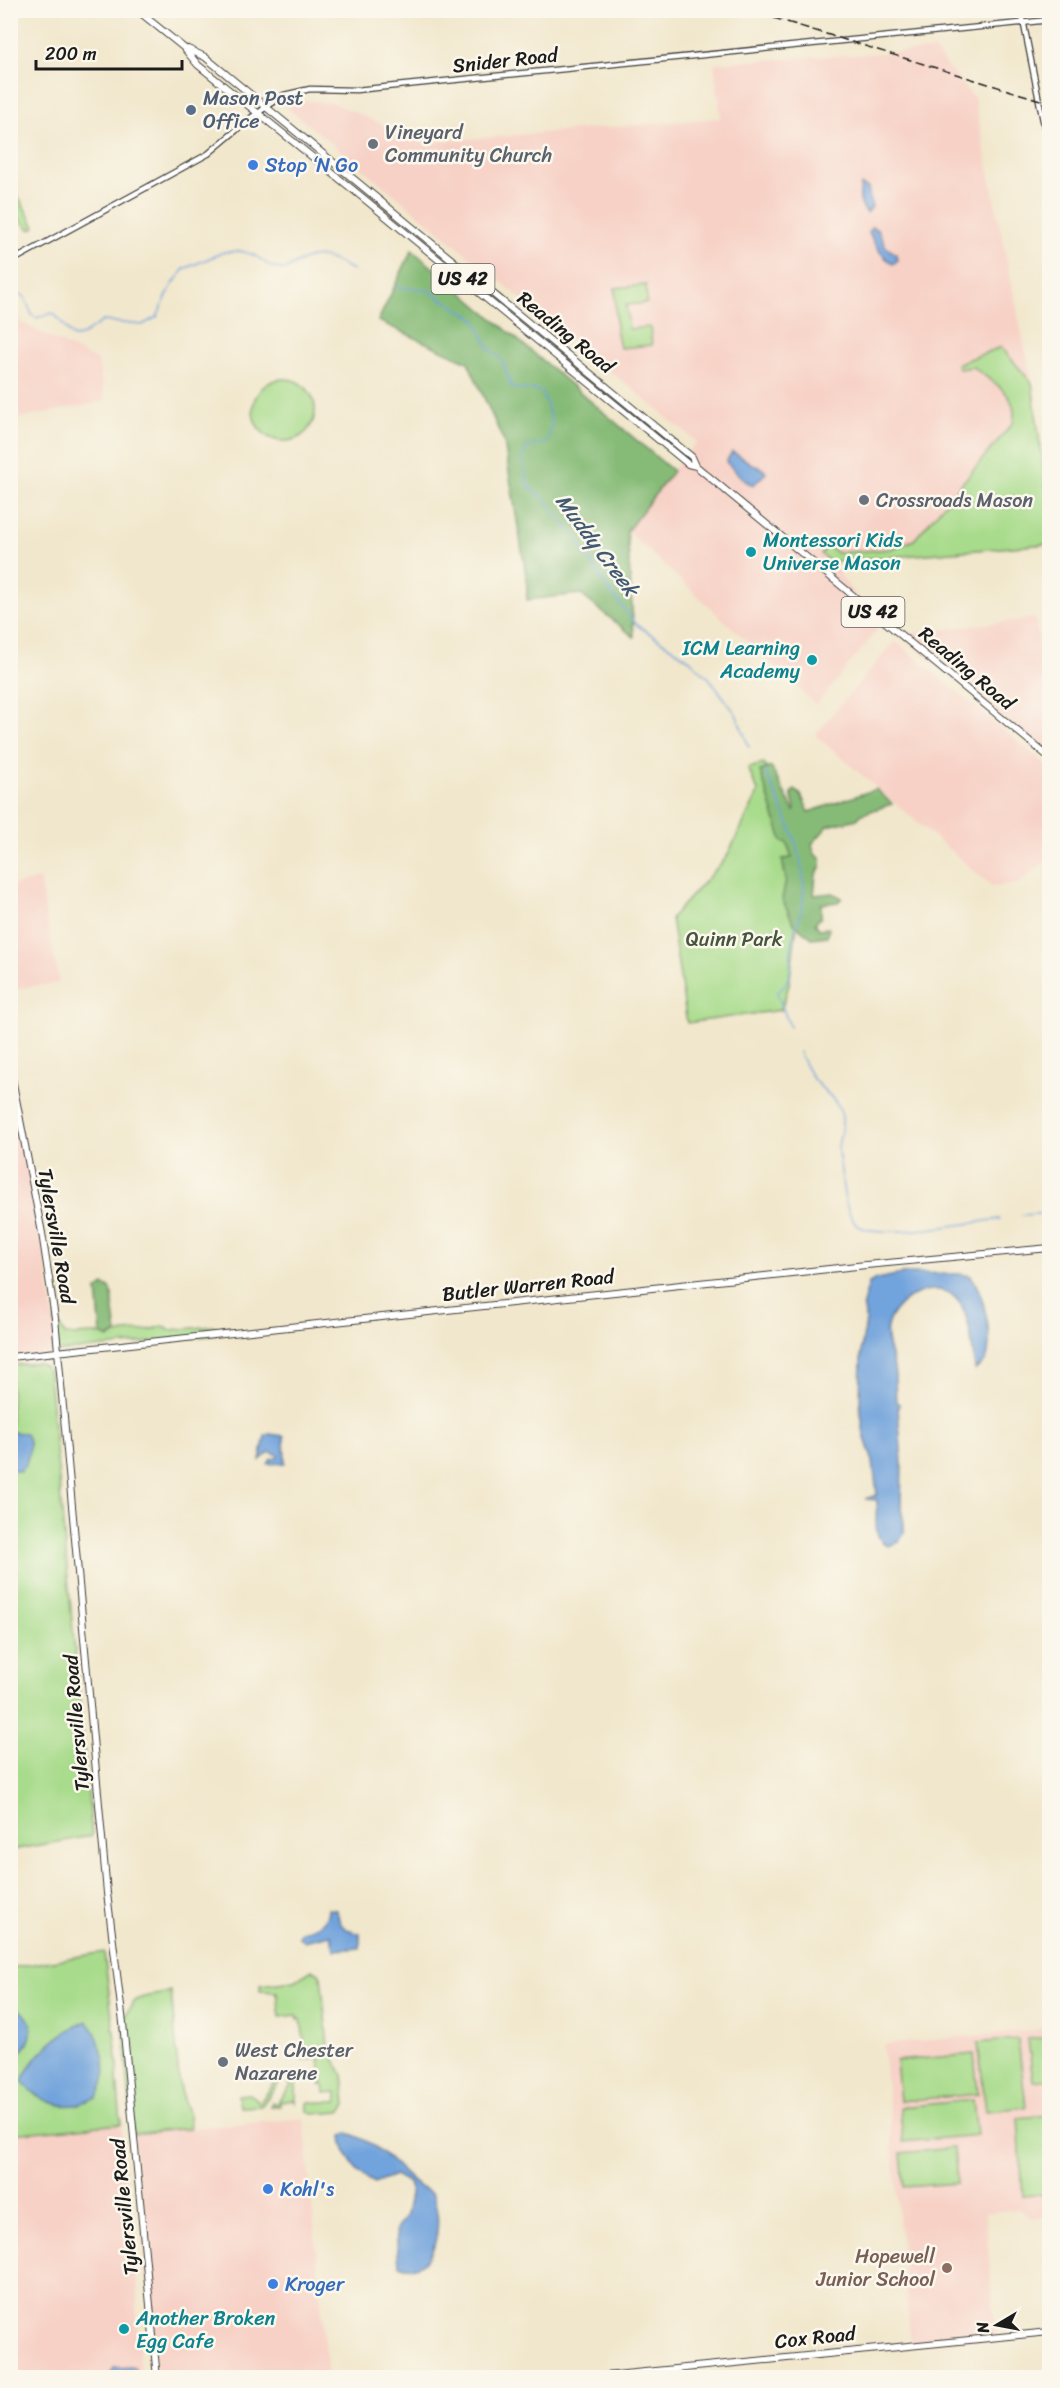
<svg xmlns="http://www.w3.org/2000/svg" width="1060" height="2388" viewBox="0 0 1060 2388" font-family="Sriracha,sans-serif">
  <style>
    .built { fill: #f7d1c6 }
    .green { fill: #a8db8b; stroke: #627c54; stroke-width: 1.5 }
    .forest { fill: #86bb77; stroke: #516c4a; stroke-width: 1.5 }
    .water { fill: #71a3dc; stroke: #46607c; stroke-width: 1.5 }
    .lines { fill: none; stroke-linecap: round; stroke-linejoin: round }
    .stream { stroke: #71a3dc; stroke-width: 1.5 }
    .minor-casing { stroke: #3c3a36; stroke-width: 7 }
    .major-casing { stroke: #3c3a36; stroke-width: 8 }
    .minor { stroke: #fff; stroke-width: 4.5 }
    .major { stroke: #fff; stroke-width: 6 }
    .rail { stroke: #1c1c1c; stroke-width: 1.5; stroke-dasharray: 9 4.5; stroke-linecap: butt }
    .service-dot { fill: #5c6f8a; stroke: #fbf7ec; stroke-width: 2 }
    .worship-dot { fill: #6b7280; stroke: #fbf7ec; stroke-width: 2 }
    .shop-dot { fill: #3f7fe0; stroke: #fbf7ec; stroke-width: 2 }
    .culture-dot { fill: #0f9aa8; stroke: #fbf7ec; stroke-width: 2 }
    .education-dot { fill: #8d6e63; stroke: #fbf7ec; stroke-width: 2 }
    .labels { text-anchor: middle; stroke-width: 5; stroke-linejoin: round; paint-order: stroke }
    .shield { fill: #fbf7ec; stroke: #5f5e5a; stroke-width: 1.5 }
    .shield-label { font-size: 18px; font-weight: bold; fill: #1c1c1c }
    .street-label { font-size: 20px; fill: #1c1c1c; stroke: #fbf7ec }
    .service-label { font-size: 20px; fill: #4e5e75; stroke: #fbf7ec; text-anchor: start }
    .worship-label { font-size: 20px; fill: #5b616d; stroke: #fbf7ec; text-anchor: start }
    .shop-label { font-size: 20px; fill: #366cbe; stroke: #fbf7ec; text-anchor: start }
    .culture-label { font-size: 20px; fill: #0d838f; stroke: #fbf7ec; text-anchor: start }
    .park-label { font-size: 20px; fill: #46553d; stroke: #fbf7ec }
    .education-label { font-size: 20px; fill: #785e54; stroke: #fbf7ec; text-anchor: end }
    .water-label { font-size: 21px; font-style: italic; fill: #425972; stroke: #fbf7ec }
  </style>
  <rect width="100%" height="100%" fill="#fbf7ec"/>
  <filter id="ink" filterUnits="userSpaceOnUse"><feTurbulence type="fractalNoise" baseFrequency=".0167" numOctaves="2"/><feDisplacementMap in="SourceGraphic" scale="12" xChannelSelector="R" yChannelSelector="G"/><feConvolveMatrix kernelMatrix="1 2 1 2 8 2 1 2 1" color-interpolation-filters="sRGB"/></filter>
  <filter id="wash" filterUnits="userSpaceOnUse"><feTurbulence type="fractalNoise" baseFrequency=".008" numOctaves="4" result="noise"/><feDisplacementMap in="SourceGraphic" scale="24" xChannelSelector="R" yChannelSelector="G"/><feGaussianBlur stdDeviation="1.35" result="paint"/><feColorMatrix in="noise" values="0 0 0 0 0 0 0 0 0 0 0 0 0 0 0 0 0 1.4 0 .05"/><feComposite in="paint" operator="in"/></filter>
  <g filter="url(#wash)">
    <rect width="100%" height="100%" fill="#f1e7cc"/>
    <path class="built" d="M934,50L974,98L1032,383L1049,513V544L831,562L879,628L816,705L623,527L697,442L277,99L334,103L424,143L721,118L714,63Z
      M10,309L20,322L98,361L105,401L11,420Z
      M1035,618L1047,685H1049V758L900,635Z
      M895,641L1049,767V859L1017,884L993,887L815,735Z
      M39,879L59,983L11,989V886Z
      M10,1074L42,1233L58,1352L10,1357Z
      M1049,2028V2216L1031,2218L1019,2209L985,2213L996,2337L911,2345L883,2045Z
      M304,2118L328,2377H157L133,2134Z
      M121,2124L138,2294L136,2307L141,2377L11,2378V2134Z"/>
    <path class="green" d="M18,196L35,227L30,230C22,221 11,213 11,200Z
      M646,285L647,303L626,305L629,329L650,327L652,345L620,348L616,329L615,288Z
      M1001,347L1032,383L1049,513V544L830,562L821,554L828,545L837,553L890,549L914,540L1013,423C1020,394 993,383 973,367L959,369L957,364Z
      M253 410a31 31 0 1 1 62 0a31 31 0 1 1-62 0Z
      M764,764L792,819L799,908L789,985L781,1010L687,1023L671,918L726,858L756,798L758,791L748,768Z
      M55,1318L65,1335L101,1334L109,1338C125,1327 145,1335 162,1326L170,1330L215,1326L216,1335L58,1352Z
      M38,1363L46,1367L49,1374L92,1836L11,1850V1365Z
      M104,1952L118,2065L117,2078L121,2124L11,2134V1968Z
      M312,1970L318,1972L321,1976L328,2047L343,2075L346,2105L340,2112L312,2114L308,2111V2102H337V2092L325,2093L324,2085H320L322,2082L319,2058L302,2060L306,2056L301,2019H298L297,2015L280,2017L277,1992L260,1991V1985L295,1981Z
      M171,1991L180,2090L189,2116L190,2128L133,2134L123,2023C135,1989 142,2001 171,1991Z
      M1049,2037V2079L1033,2081L1028,2039Z
      M1018,2039L1026,2107L986,2111L978,2043Z
      M974,2054L978,2094L900,2101L896,2061Z
      M277,2080L280,2082L261,2106L240,2107L238,2095L249,2094L260,2102Z
      M296,2082V2104L294,2100L280,2102V2106H270L272,2102L276,2104L291,2086L289,2083Z
      M973,2100L977,2135L903,2142L900,2107Z
      M1049,2115V2194L1023,2196L1018,2118Z
      M954,2148L957,2183L904,2187L901,2153Z"/>
    <path class="forest" d="M412,250L673,471L627,531L634,637L580,594L527,600V581L504,442L468,362L378,321Z
      M771,767L794,811L795,809L791,793L795,790L801,795L809,812L876,789L892,804L862,814L857,819L828,826L812,844L814,853L821,859V866L816,874L814,895L833,893L842,898L838,902L821,904V917L815,923L819,929L829,928L827,936L812,938L794,924L782,899L786,880L782,859L792,858L787,843L782,841L760,771Z
      M104,1285L111,1289L117,1333L109,1338L101,1334L97,1290Z"/>
    <path class="water" d="M861,185L868,188L872,207L867,213C859,206 859,194 861,185Z
      M872,227L878,230L886,247L896,254L897,261L893,264C881,256 874,245 869,232Z
      M732,452C743,456 752,467 762,468L766,473L753,485L745,481L726,462Z
      M908,1273L960,1274L971,1276C984,1294 994,1339 986,1360C984,1364 979,1367 975,1370C973,1352 970,1316 959,1302C939,1274 893,1299 887,1327C884,1339 892,1356 894,1368C896,1379 895,1390 896,1401L900,1404L898,1408L902,1462L901,1508L904,1523V1533L899,1542L888,1546C871,1538 877,1516 877,1500L865,1499L877,1495L873,1462L864,1435L860,1406L861,1349L866,1321L863,1304L869,1283L876,1279Z
      M11,1432L25,1433C33,1442 29,1464 20,1471L14,1470L11,1467Z
      M270,1434L284,1436L285,1463L268,1464L271,1459L277,1458L278,1455L270,1452L260,1460L265,1436Z
      M328,1909L337,1910C340,1929 344,1928 360,1934V1948L334,1950L331,1935L304,1941L299,1937L300,1933C314,1927 327,1926 328,1909Z
      M11,2007C40,2014 36,2048 11,2058Z
      M87,2021C99,2033 107,2063 104,2080C103,2086 99,2093 97,2098C89,2099 82,2104 74,2105C54,2108 34,2096 22,2081C32,2056 62,2031 87,2021Z
      M347,2133C376,2140 395,2167 417,2185C422,2190 428,2189 432,2195C445,2218 436,2281 399,2265L396,2230L406,2215L411,2190L409,2183L395,2175L374,2183C357,2175 343,2154 342,2136Z
      M135,2367L138,2377H109L114,2368Z"/>
    <g class="lines">
      <path class="stream" d="M397,287L427,290L475,319L488,347L502,360L512,388L541,391C549,410 557,424 546,443L527,447L522,458L528,486L544,498L572,533L609,590L637,625L690,660L709,678L736,714L749,747
        M10,292L24,296L32,315L36,318L53,313C62,320 65,330 74,337L81,336L103,321L142,325L157,317L171,287L184,269L224,252L240,251L254,255L272,267L285,270C315,250 322,254 353,270
        M765,771C783,811 809,857 803,903C801,916 794,929 792,943C788,966 797,974 777,993L790,1027
        M799,1052C803,1061 808,1071 814,1080C822,1090 836,1098 840,1110C846,1125 838,1136 838,1151C838,1155 840,1160 840,1164C843,1183 843,1205 854,1222C868,1243 974,1222 1000,1219
        M1022,1215L1050,1213"/>
    </g>
  </g>
  <g filter="url(#ink)">
    <g class="lines">
      <g class="minor-casing">
        <path id="minor" d="M1021,10L1050,156
          M10,262L208,154L252,117L284,95L310,89L356,90L1050,20"/>
      </g>
      <g class="major-casing">
        <path id="major" d="M137,10L184,48L198,65L362,197L688,464L696,466L1050,758
          M188,49L205,57L692,457L696,466
          M10,1068L42,1233L55,1318L107,1893L123,2023L157,2378
          M10,1357L866,1265L1050,1248
          M584,2378L1050,2332"/>
      </g>
      <use href="#minor" class="minor"/>
      <use href="#major" class="major"/>
      <path class="rail" d="M748,10L1050,103"/>
    </g>
  </g>
  <circle class="service-dot" cx="191" cy="110" r="6"/>
  <g class="worship-dot">
    <circle cx="373" cy="144" r="6"/>
    <circle cx="864" cy="500" r="6"/>
    <circle cx="223" cy="2062" r="6"/>
  </g>
  <g class="shop-dot">
    <circle cx="253" cy="165" r="6"/>
    <circle cx="268" cy="2189" r="6"/>
    <circle cx="273" cy="2284" r="6"/>
  </g>
  <g class="culture-dot">
    <circle cx="751" cy="552" r="6"/>
    <circle cx="812" cy="660" r="6"/>
    <circle cx="124" cy="2329" r="6"/>
  </g>
  <circle class="education-dot" cx="947" cy="2268" r="6"/>
  <g class="labels">
    <g class="shield">
      <rect x="431.5" y="264" width="63" height="30" rx="4.5"/>
      <rect x="841.5" y="597" width="63" height="30" rx="4.5"/>
    </g>
    <g class="shield-label">
      <text x="463" y="285">US 42</text>
      <text x="873" y="618">US 42</text>
    </g>
    <g class="street-label">
      <text transform="translate(505 60) rotate(-6)" y="7">Snider Road</text>
      <text transform="translate(566 332) rotate(39)" y="7">Reading Road</text>
      <text transform="translate(967 668) rotate(40)" y="7">Reading Road</text>
      <text transform="translate(57 1236) rotate(80)" y="7">Tylersville Road</text>
      <text transform="translate(528 1285) rotate(-6)" y="7">Butler Warren Road</text>
      <text transform="translate(76 1723) rotate(-95)" y="7">Tylersville Road</text>
      <text transform="translate(124 2207) rotate(-96)" y="7">Tylersville Road</text>
      <text transform="translate(815 2337) rotate(-6)" y="7">Cox Road</text>
    </g>
    <g class="service-label">
      <text x="203" y="105">Mason Post<tspan x="203" dy="23">Office</tspan></text>
    </g>
    <g class="worship-label">
      <text x="385" y="139">Vineyard<tspan x="385" dy="23">Community Church</tspan></text>
      <text x="876" y="507">Crossroads Mason</text>
      <text x="235" y="2057">West Chester<tspan x="235" dy="23">Nazarene</tspan></text>
    </g>
    <g class="shop-label">
      <text x="265" y="172">Stop ‘N Go</text>
      <text x="280" y="2196">Kohl's</text>
      <text x="285" y="2291">Kroger</text>
    </g>
    <g class="culture-label">
      <text x="763" y="547">Montessori Kids<tspan x="763" dy="23">Universe Mason</tspan></text>
      <text x="800" y="655" text-anchor="end">ICM Learning<tspan x="800" dy="23">Academy</tspan></text>
      <text x="136" y="2325">Another Broken<tspan x="136" dy="23">Egg Cafe</tspan></text>
    </g>
    <g class="park-label">
      <text x="734" y="946">Quinn Park</text>
    </g>
    <g class="education-label">
      <text x="935" y="2263">Hopewell<tspan x="935" dy="23">Junior School</tspan></text>
    </g>
    <g class="water-label">
      <text transform="translate(597 545) rotate(53)" y="7">Muddy Creek</text>
    </g>
  </g>
  <rect width="1060" height="2388" fill="none" stroke="#fbf7ec" stroke-width="36"/>
  <g transform="translate(997 2325) rotate(260)" stroke="#fbf7ec" stroke-width="4.5" paint-order="stroke">
  <path d="M0-4.5L10 22L0 15L-10 22Z" fill="#1c1c1c"/>
  <text y="-9" font-size="16" font-weight="bold" text-anchor="middle" fill="#1c1c1c">N</text>
  </g>
  <path d="M36 60v9h146v-9" fill="none" stroke="#1c1c1c" stroke-width="3"/>
  <text x="45" y="60" font-size="18" fill="#1c1c1c" stroke="#fbf7ec" stroke-width="4.5" paint-order="stroke">200 m</text>
</svg>
